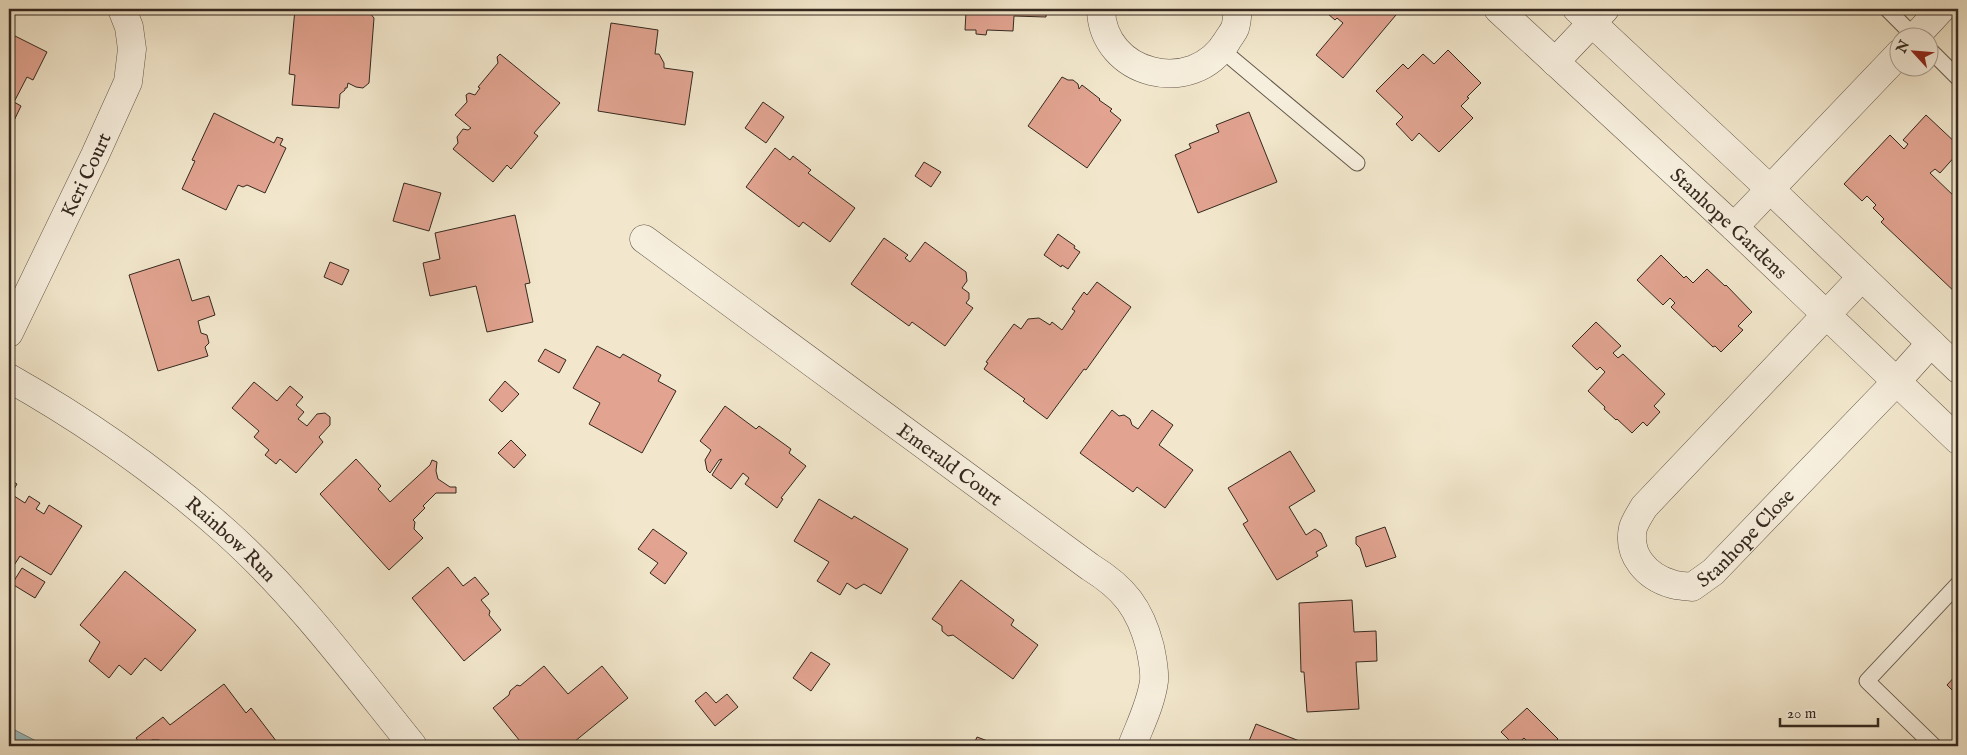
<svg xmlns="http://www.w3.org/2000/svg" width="1967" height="755" viewBox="0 0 1967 755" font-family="'IM FELL English',serif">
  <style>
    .water { fill: #9ebec0; stroke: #748280 }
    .building { fill: #e2a491; stroke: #34281f }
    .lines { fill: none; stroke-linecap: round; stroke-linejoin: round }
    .lane-casing { stroke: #64584a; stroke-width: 17 }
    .street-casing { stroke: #64584a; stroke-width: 29 }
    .lane { stroke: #f7efde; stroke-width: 15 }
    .street { stroke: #f7efde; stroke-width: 28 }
    .labels { text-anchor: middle; stroke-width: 4; stroke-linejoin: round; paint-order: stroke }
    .street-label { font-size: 20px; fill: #34281f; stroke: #f7efde }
  </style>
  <rect width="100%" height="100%" fill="#f2e7cc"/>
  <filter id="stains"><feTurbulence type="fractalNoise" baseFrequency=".004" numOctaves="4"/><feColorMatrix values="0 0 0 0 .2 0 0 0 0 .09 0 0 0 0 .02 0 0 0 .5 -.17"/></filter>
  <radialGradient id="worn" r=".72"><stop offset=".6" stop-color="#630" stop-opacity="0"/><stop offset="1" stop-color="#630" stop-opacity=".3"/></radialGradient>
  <path class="water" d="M9,727L40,743L43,746H9Z"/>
  <path class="building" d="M295,9H356V14L360,11L369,12L374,18L369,83L363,88L356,87L348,83L347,88H345V90L340,94L339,108L292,105L295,75L289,74Z
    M932,9H1046V17L1014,16L1013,31L987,30L986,35L976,34V30H965L966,12L932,11Z
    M1311,9H1323L1318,15Z
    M1326,9H1401L1343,78L1316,55L1343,23L1337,18L1335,20L1328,14L1330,12Z
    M611,23L658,30L655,54H659L664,63V68L693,72L685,125L598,111Z
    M9,33L47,52L33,80L27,77L14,102L21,106L9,131Z
    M1448,50L1481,83L1467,97L1469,98L1461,106L1473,118L1439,152L1419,133L1412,141L1396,124L1403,117L1376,91L1403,64L1408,69L1423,54L1434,64Z
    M500,54L560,103L534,133L538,136L511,169L507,165L493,182L453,149L458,143L457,137L463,129L468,130L471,128L455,115L467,102L466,95L469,93L475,95L480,88L478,87L498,63L497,57Z
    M1062,77L1068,80H1073L1078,84L1079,89L1082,85L1100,99L1099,100L1112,109L1110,111L1121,120L1087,168L1028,126Z
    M763,102L784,117L766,143L745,128Z
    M1249,112L1277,182L1198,213L1175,155L1191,148L1189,144L1219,132L1216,125Z
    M214,113L274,143L277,137L283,139L280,145L286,148L265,193L247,185L243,187L238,185L226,210L182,189L195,161L192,160Z
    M1926,115L1958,145V153L1940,173L1935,169L1930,173L1956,198L1958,196V295L1881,222L1884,219L1873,208L1876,205L1867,196L1862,201L1844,184L1890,135L1904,149L1908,144L1903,140Z
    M775,148L790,160L793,156L811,170L808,173L855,208L830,242L803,222L799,227L746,187Z
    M924,162L941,172L931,187L915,176Z
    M404,183L441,193L429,231L393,221Z
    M515,215L530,283L525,284L533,322L487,332L476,286L430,296L423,263L440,259L435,233Z
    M1058,234L1075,246L1074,248L1080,252L1068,269L1062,265L1061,267L1044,255Z
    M884,238L908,255L905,258L910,262L925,242L966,272L967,281L962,288L969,293V299L966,303L973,308L945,346L912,322L909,326L851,284Z
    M1661,255L1684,278L1686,276L1693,283L1707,269L1725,286L1726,285L1752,312L1738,326L1743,330L1721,352L1715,346L1713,347L1671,307L1675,303L1670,298L1663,305L1637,280Z
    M179,259L192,301L209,296L215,315L198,321L201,333L207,335L209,343L205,347L208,356L158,371L129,275Z
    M330,262L349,270L342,285L324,277Z
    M1097,282L1131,307L1086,370L1084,369L1047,419L1023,401L1025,399L984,369L988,363L986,362L1014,324L1021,329L1028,319L1039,318L1050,325L1052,322L1062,330L1075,311L1072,309L1084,292L1087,295Z
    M1596,322L1621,346L1613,353L1618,358L1623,354L1665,394L1654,406L1660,412L1647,426L1643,422L1632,433L1617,419L1616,420L1604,409L1605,407L1588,391L1605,372L1600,367L1597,370L1572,346Z
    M597,346L620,358L623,354L661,375L658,381L676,391L642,453L589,424L600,403L573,388Z
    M545,349L566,360L559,373L538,361Z
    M505,381L519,394L502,412L489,400Z
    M254,382L277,401L290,386L303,397L296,405L304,412L298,419L307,426L317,414L325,413L330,417V425L319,437L323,442L296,473L280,459L276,464L265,455L269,450L254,437L259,431L232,408Z
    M725,406L756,429L759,426L791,449L789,453L806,466L781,498L783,499L777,508L745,484L749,478L743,473L731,489L712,475L722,459L719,460L710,473L707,470L705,460L711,450L700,441Z
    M1112,410L1119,416L1124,415L1130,419L1132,425L1138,429L1152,410L1173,425L1159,445L1193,470L1165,508L1137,487L1133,492L1080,453Z
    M511,440L526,455L514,468L498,453Z
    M1290,451L1315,491L1289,507L1306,535L1315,529L1321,533L1327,546L1316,552L1318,556L1277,580L1243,524L1248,521L1228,488Z
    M356,459L381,486L378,489L390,502L430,465L432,460L437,462L436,471L438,479L450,487H456V493H436L423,506L425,508L413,520L415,522L414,529L423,538L389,570L320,494Z
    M9,479L17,484L11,494L25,503L29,496L40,503L36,509L44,514L49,505L82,526L51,575L20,556L11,570L9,569Z
    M819,499L852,519L854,516L908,549L881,594L864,584L856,589L847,583L840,595L817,581L829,562L794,541Z
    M1385,527L1396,557L1366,567L1360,548L1356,544V537Z
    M653,529L687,553L665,584L650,573L658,563L638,549Z
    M448,567L463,586L475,577L489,594L481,600L490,611L489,615L501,630L464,661L412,598Z
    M22,568L45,582L35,598L12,584Z
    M125,571L196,630L161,671L145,658L131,675L119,665L109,678L89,661L100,642L80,625Z
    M961,580L1014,620L1011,625L1038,645L1013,679L953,635L948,636L942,631V626L932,619Z
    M1352,600L1354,632L1376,631L1377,661L1356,662L1359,709L1307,712L1304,672H1301L1299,603Z
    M811,652L830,664L811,691L793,678Z
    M544,666L568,694L602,666L628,698L569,746H524L493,708L509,695L510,691L517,685L520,686Z
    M1958,668V696L1947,685L1957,674L1955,672Z
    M224,684L246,713L251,708L280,746H168L159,740H152L141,745L136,738L163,717L170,725Z
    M706,692L716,703L727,694L738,707L715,726L695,701Z
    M1527,708L1558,739L1551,746H1532L1524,738L1515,746L1501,732Z
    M1256,724L1302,742L1301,746H1247Z
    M977,737L1001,746H973Z"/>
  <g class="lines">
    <g class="lane-casing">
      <path id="lane" d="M1887,9L1916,38
        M1222,50L1357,163
        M1930,50L1958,78
        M1934,746L1867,681L1958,584"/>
    </g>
    <g class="street-casing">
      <g id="street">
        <path d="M1101,9C1102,75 1193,98 1227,41C1229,37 1233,33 1235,28C1237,22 1237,15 1238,9"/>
        <path id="s1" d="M1498,9L1734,227L1958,440"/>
        <path d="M1577,9L1770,189L1958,369"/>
        <path d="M1914,38L1941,9"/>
        <path d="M1555,62L1605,9"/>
        <path d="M1734,227L1900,53"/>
        <path id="s2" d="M644,239L1090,567C1124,588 1140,608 1150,647C1152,658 1155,669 1154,681C1151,704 1140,725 1132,746"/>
        <path id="s3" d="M1862,277L1644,507C1640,514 1635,521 1633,528C1627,555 1647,577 1672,584C1678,586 1685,586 1692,587L1713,572L1896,382L1931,343"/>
        <path id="s4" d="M9,333L95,155L128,82L132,49L129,27L122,9"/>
        <path id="s5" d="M9,378C87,422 160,473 227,533C297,596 354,673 413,746"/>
      </g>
    </g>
    <use href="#lane" class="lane"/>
    <use href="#street" class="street"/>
  </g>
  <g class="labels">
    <g class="street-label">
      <text dy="7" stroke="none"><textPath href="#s4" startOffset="176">Keri Court</textPath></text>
      <text dy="7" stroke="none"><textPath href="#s1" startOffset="315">Stanhope Gardens</textPath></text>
      <text dy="7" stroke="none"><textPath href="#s2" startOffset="380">Emerald Court</textPath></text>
      <text dy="7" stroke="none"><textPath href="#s3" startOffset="509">Stanhope Close</textPath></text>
      <text dy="7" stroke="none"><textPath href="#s5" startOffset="275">Rainbow Run</textPath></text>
    </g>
  </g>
  <rect width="1967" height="755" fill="none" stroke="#f2e7cc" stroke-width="30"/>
  <rect x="10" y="10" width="1947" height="735" fill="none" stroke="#34281f" stroke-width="2.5"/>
  <rect x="15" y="15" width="1937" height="725" fill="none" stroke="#34281f"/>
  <g transform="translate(1914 52) rotate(296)"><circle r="24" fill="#f7efde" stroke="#a99f92"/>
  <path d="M0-4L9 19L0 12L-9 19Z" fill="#8f2418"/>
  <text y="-8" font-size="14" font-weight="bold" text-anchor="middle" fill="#34281f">N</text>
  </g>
  <path d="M1780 718v8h98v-8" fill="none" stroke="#34281f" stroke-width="2.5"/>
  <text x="1787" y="718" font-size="15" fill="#34281f" stroke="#f7efde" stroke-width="4" paint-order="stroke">20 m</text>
  <rect width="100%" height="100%" filter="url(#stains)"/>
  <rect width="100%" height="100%" fill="url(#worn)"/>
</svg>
